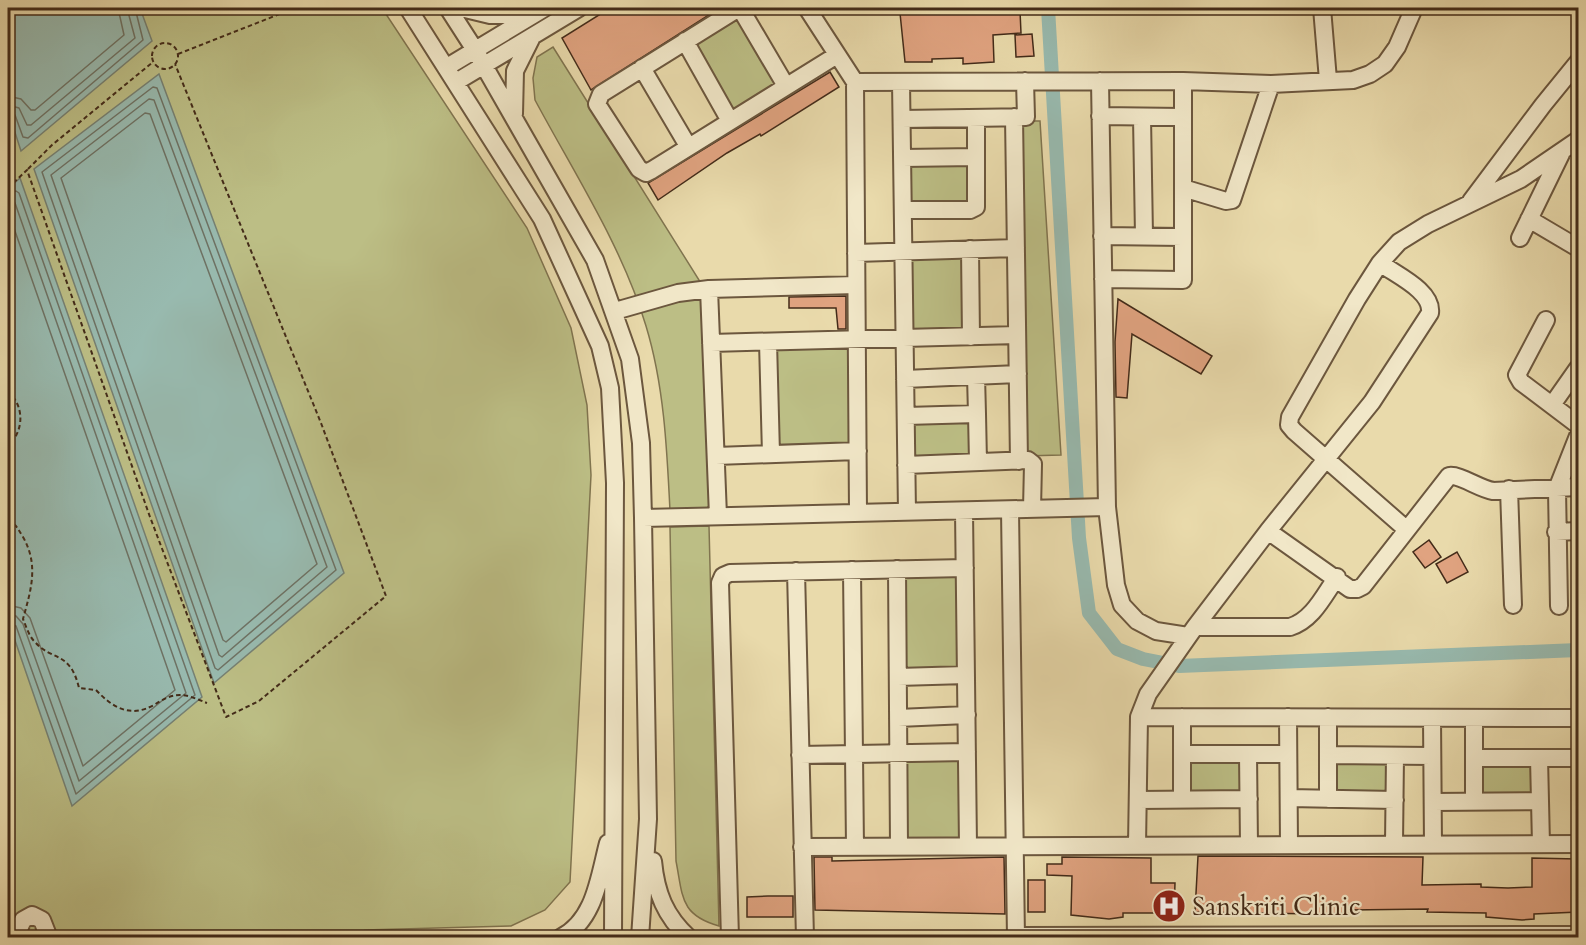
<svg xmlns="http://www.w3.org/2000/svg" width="1586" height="945" viewBox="0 0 1586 945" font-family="Cardo,serif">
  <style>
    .green { fill: #bcbe85; stroke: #80744f; stroke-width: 1.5 }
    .water { fill: #98baaf; stroke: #768173; stroke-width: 1.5 }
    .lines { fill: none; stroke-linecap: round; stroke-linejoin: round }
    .shore { stroke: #6e7264; stroke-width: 1.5 }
    .canal { stroke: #98baaf; stroke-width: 14 }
    .building { fill: #e0a380; stroke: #432b19; stroke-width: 1.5 }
    .minor-casing { stroke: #6c573e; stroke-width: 20 }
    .path { stroke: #432b19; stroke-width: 2; stroke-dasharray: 4.5 3; stroke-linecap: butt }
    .minor { stroke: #f1e7c8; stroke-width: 16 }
    .labels { text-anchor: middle; stroke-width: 4.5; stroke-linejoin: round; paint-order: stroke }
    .poi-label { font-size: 26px; fill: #432b19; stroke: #f1e7c8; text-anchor: start }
  </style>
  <rect width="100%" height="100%" fill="#e9daab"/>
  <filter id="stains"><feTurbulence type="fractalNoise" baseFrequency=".00333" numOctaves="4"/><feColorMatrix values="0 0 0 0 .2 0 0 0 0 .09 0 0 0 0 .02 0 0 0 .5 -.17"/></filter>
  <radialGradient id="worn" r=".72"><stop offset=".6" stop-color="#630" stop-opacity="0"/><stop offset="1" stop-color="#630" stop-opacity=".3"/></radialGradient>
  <path class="green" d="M8,8H382L527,228L571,328L587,405L591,475L570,882L545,910L511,926L364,930L8,931Z
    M740,18L780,85L732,113L692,46Z
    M553,47L704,288L711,511H670C667,449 664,385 646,326C622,246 574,173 535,100L533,78L537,57Z
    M1018,121H1040L1061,455L1023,456Z
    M973,160L974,205L906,207L905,161Z
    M967,252L969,335L908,337L905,254Z
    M852,346L854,448L775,450L772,348Z
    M975,417L976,460L909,462L908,418Z
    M709,526L719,926C680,915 683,897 676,861L670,527Z
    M961,575L963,672L903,673L901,576Z
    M1185,757H1246L1245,797H1185Z
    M963,758L964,840L903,841L902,759Z
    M1331,758H1392V797H1330Z
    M1477,761H1537V799H1477Z"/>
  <path class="water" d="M8,8H140L152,41L21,151L8,111Z
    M159,74L344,573L214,683L34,169Z
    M20,178L202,697L72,806L8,620V189Z"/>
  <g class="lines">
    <path class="shore" d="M153,87L157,88L336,570L218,670L215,668L42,172Z
      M8,96L21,99L31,110H35L124,35L118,8
      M149,99L154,100L327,567L222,657L219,655L51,175Z
      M8,105L19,108L27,125H31L135,38L127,8
      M8,113L15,115L23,137L28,138L143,40L135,8
      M145,113L150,114L317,564L226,642L223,640L61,178Z
      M8,193L16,191L19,193L195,695L76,794L16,626L8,622
      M8,201L15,203L186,693L79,781L23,624L16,616L8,614
      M8,211L175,690L83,766L30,618L21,608L8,605"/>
    <path class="canal" d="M1048,8L1079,538L1089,613L1117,649L1143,659L1179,666L1578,650"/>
  </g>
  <path class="building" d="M610,8H720L591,90L562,38Z
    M991,8V13L1020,11L1021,33L993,35L994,62L963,64V58L932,59V62H905L900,13Z
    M1032,34L1034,56L1016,57L1015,35Z
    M830,72L839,87L761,136L760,134L727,153L658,200L648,183Z
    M846,296V329H838L836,308H789V297Z
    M1118,299L1212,356L1201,374L1132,334L1127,398L1116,397L1115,342Z
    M1429,540L1441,557L1425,568L1413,552Z
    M1457,552L1468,572L1447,583L1436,564Z
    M1198,856L1423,857L1422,885L1481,884V887L1508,888L1532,887V858L1577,859L1578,912L1534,914V919L1522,920L1486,917V913L1427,912L1428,909L1350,910V913L1319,914L1195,912Z
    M814,857H832V861L1004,857L1005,914L815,910Z
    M1062,857L1151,858V883H1175L1174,913H1123V917L1109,919L1071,915L1072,876L1047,875V864H1062Z
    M1028,880H1045V912H1028Z
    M768,896H793V917H747V897Z"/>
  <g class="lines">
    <g class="minor-casing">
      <path id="minor" d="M408,8L542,219L600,346L610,388L615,483L613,938
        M448,8L475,50L595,260L630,359L641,443L643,518L648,819L640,938
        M461,8L490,15H532
        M739,8L601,94L597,104L639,169L646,173L652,170L837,55
        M740,8L786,86
        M807,8L855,82L858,513
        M1322,8L1328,80
        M685,41L730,121
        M447,67L545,8
        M642,68L688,146
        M1100,81L1107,507L1116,585L1122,605L1137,621L1156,631L1188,636
        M456,82L579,8
        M855,82L1183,81L1271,84L1353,80L1370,74L1385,64L1397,47L1414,8
        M901,82L907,512
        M514,114L515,71L531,39
        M1100,116L1183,117
        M1014,117L1019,461
        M1142,117L1144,236
        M902,119L1026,117L1025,81
        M902,158L976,157
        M1183,188L1226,201L1232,200L1271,84
        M1471,201L1543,105L1578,62
        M903,210H970L976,207V118
        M1529,219L1578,248
        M1102,236L1183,237
        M1520,238L1561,154
        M970,249L971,337
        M856,253L1016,248
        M1103,279L1183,280V81
        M615,311L678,293L709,289
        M1546,320L1517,375L1521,382L1578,425
        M768,342L771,454
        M711,343L1017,335
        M976,376L977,414
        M905,379L1018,374
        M1552,405L1578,368
        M906,416L977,414L978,462
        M716,456L858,451
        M906,465L1028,460L1033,464L1032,509
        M1509,489L1513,605
        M1010,510L1016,938
        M964,511L968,846
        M718,516L709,289L856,285
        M643,518L1107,507
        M1406,529L1294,431L1289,425L1290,417L1357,299L1380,263L1399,242L1428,224L1521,179L1578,140
        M1268,531L1350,589H1357L1363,586L1449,476C1459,474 1480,489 1493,491L1578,487
        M1556,532L1578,531
        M897,569L899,846
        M852,570L855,847
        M796,571L805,938
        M1559,606L1557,489L1578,436
        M1195,627H1290C1313,620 1324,595 1337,577
        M898,677L966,675
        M1139,717L1578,718
        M1182,717V800
        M1288,717L1289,845
        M898,718L967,715
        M1432,718L1433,845
        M1474,718V801
        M1182,754H1288
        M1248,754L1249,845
        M800,755L967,752
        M1328,755L1432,756
        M1474,758H1578
        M1539,758L1541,844
        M1289,798L1395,800
        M1328,799V717
        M1138,800L1249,799
        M1433,802L1540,801
        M1394,844L1395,756
        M1137,846L1139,717L1148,694L1195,627L1268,531L1372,402L1430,313C1433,291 1396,275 1380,263
        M802,847L1578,844
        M653,861C656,893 665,916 689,938
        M1016,936L1578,935
        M15,938L23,920L32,915L42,920L49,938
        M560,938C595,921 599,877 608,843
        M730,938L720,583L723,576L730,573L965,568"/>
    </g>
    <path class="path" d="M152 56a13 13 0 1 1 26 0a13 13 0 1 1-26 0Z
      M178,54L295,8
      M28,169L52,145L153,62
      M8,188L27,170L150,517L226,717L259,701L386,596L321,423L175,64
      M8,391C25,407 24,431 8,446
      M8,520C16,524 18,529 23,537C39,565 31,590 23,619C26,626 29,636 34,641C52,662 70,650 79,688L96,690C113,708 130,718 154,705C162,700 170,695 180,695C189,695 199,700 207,703"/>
    <use href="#minor" class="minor"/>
  </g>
  <defs>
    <g id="hospital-disc" transform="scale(1.725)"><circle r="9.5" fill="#8f2418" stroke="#f1e7c8"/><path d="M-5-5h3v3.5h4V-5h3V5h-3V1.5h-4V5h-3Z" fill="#fff"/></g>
  </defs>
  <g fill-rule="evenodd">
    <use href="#hospital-disc" x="1169" y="906"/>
  </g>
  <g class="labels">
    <g class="poi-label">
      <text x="1192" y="915">Sanskriti Clinic</text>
    </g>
  </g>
  <rect width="1586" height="945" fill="none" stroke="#e9daab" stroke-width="30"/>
  <rect x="9" y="9" width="1568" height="927" fill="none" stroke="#432b19" stroke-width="3"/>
  <rect x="15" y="15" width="1556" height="915" fill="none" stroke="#432b19" stroke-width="1.5"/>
  <rect width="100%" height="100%" filter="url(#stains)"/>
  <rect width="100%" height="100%" fill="url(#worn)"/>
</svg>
